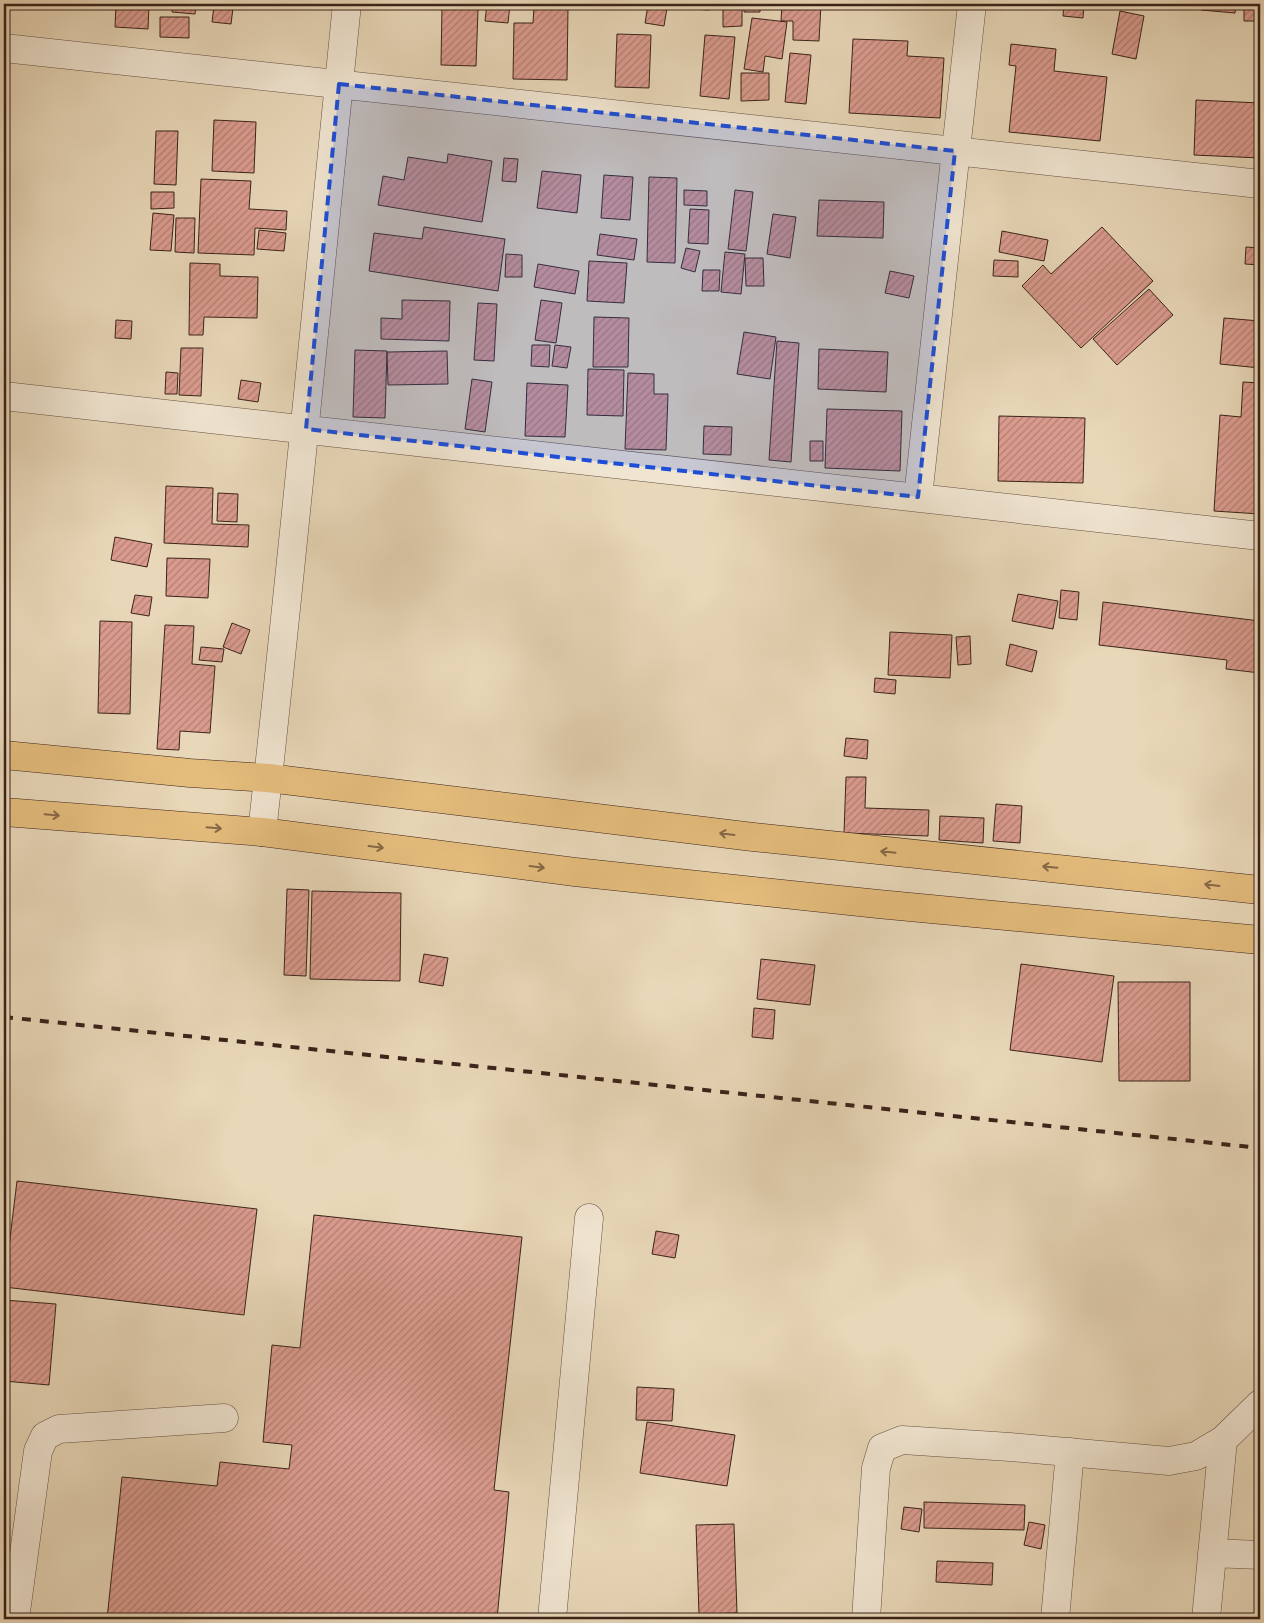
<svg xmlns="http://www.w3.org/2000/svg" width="1264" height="1623" viewBox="0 0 1264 1623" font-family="'Sorts Mill Goudy',serif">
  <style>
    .building { fill: url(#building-hatch); stroke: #3b231a }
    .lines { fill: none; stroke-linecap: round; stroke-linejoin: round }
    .minor-casing { stroke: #665042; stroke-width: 29 }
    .major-casing { stroke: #3b231a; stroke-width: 29 }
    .minor { stroke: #f0e5d1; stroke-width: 28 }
    .major { stroke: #e4bc7c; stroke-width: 28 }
    .rail { stroke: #3b231a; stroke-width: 4; stroke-dasharray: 9 9; stroke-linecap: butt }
    .oneway { stroke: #876846 }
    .marked { fill: #1d4ed8; fill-opacity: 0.2; stroke: #1d4ed8; stroke-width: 4; stroke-dasharray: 10 6; stroke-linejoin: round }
  </style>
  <defs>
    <pattern id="building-hatch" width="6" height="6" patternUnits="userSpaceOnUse" patternTransform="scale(1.25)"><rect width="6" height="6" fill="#db9c8f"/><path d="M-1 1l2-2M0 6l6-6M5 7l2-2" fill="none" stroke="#b37f74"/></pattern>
  </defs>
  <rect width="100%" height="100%" fill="#e8d7b8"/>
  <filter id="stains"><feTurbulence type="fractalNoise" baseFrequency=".004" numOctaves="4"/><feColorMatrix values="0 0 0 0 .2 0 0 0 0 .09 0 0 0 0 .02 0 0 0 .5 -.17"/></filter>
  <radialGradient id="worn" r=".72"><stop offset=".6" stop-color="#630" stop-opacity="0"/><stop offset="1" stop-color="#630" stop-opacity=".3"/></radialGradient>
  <path class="building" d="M116,4H149L148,29L115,27Z
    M173,4H196L195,14L172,12Z
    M487,4H510L508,23L485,21Z
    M691,4H709V10L691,9Z
    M723,4H742V26L723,27Z
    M744,4H760V12H744Z
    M782,4H821L819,41L793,40V21H781Z
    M1064,4H1084L1083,18L1063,16Z
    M1201,4H1236L1235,13L1201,10Z
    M1244,4H1260V21H1244Z
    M648,5L667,8L664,26L645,23Z
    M214,6L233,8L231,24L212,22Z
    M442,7L478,9L476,66L441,65Z
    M534,7H568L567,80L513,79L514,23H533Z
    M1120,11L1144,16L1136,59L1112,54Z
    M160,17H189V38L160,37Z
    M752,18L787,22L782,59L765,56L763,72L744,69Z
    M617,34L651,35L649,88L615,87Z
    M705,35L735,37L729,99L700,96Z
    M853,39L908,41L907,56L944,58L940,118L849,113Z
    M1011,44L1056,49L1054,71L1107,77L1100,141L1009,132L1016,66L1009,65Z
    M790,53L811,55L806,104L785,102Z
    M741,73H769V100L741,101Z
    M1196,100L1260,103V158L1194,155Z
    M214,120L256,122L254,173L212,171Z
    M156,131H178L176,185L154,184Z
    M448,154L492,161L482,222L378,205L383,176L404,180L408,157L447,163Z
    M504,158L518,159L516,182L502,181Z
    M542,171L581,175L577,213L537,208Z
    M604,175L633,177L630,220L601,218Z
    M649,177L677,178L675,263L647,262Z
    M201,179L251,181L249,209L287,211L286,230L255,228L254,255L198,253Z
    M684,190L707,191V206L684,205Z
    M735,190L753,192L746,251L728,249Z
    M151,192H174V208L151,209Z
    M819,200L884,202L883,238L817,236Z
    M690,209L709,210L708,244L688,243Z
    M153,213L174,215L171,251L150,250Z
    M773,214L796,217L790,258L767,254Z
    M176,218H195L194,253L175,252Z
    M424,227L505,239L498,291L369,271L374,233L422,239Z
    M1102,227L1153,281L1081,348L1022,286L1043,265L1051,274Z
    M259,230L286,233L284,251L257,249Z
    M1002,231L1048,240L1044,261L999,252Z
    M600,234L637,239L634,260L597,255Z
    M1246,247L1260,248V265L1245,264Z
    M686,248L700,251L695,272L681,268Z
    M725,252L745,254L741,294L721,292Z
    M506,254L522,255V277H505Z
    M745,258H763L764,286H746Z
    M994,260L1018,261V277L993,276Z
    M589,261L627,263L624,303L587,301Z
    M190,263L220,264V276L258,277L257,318L204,317L203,335H189Z
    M538,264L579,271L575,294L534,287Z
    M703,270H720L719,291H702Z
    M890,271L914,276L909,298L885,293Z
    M1149,289L1173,315L1117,365L1093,339Z
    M402,300L450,301L449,341L381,339V318L402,319Z
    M541,300L562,303L556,343L535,340Z
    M478,303L497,304L494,361L474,360Z
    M594,317L629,318L628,367H593Z
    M1224,318L1260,321V368L1220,364Z
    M116,320L132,321L131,339L115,338Z
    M744,332L776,337L770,379L737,374Z
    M777,341L799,343L791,462L769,460Z
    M532,345H550L549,367L531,366Z
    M555,345L571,347L567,368L552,366Z
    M181,348H203L201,396L179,395Z
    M819,349L888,352L886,392L818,389Z
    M355,350L387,351L385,418L353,417Z
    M447,351L448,384L388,385L387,352Z
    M588,369L624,370L623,416L587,415Z
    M166,372L178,373L177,394H165Z
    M628,373L654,374V394H668L666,450L625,449Z
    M472,379L492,382L485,432L465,429Z
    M241,380L261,383L258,402L238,399Z
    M1243,382L1260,383V514L1214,511L1220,415L1241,417Z
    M527,383L568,385L565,437L525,436Z
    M827,409L902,411L900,471L825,468Z
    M999,416L1085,418L1083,483L998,481Z
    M704,426L732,427L731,455L703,454Z
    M810,441H823V461H810Z
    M166,486L213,488L212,524L249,525L248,547L164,543Z
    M218,493L238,494L237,522L217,521Z
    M115,537L152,544L147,567L111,560Z
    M167,558L210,559L208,598L166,596Z
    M1061,590L1079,592L1077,620L1059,618Z
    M1018,594L1058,601L1053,629L1012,621Z
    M135,595L152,597L149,616L131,613Z
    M1103,602L1260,621V673L1226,669L1227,660L1099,645Z
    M100,621L132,622L130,714L98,713Z
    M232,623L250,630L241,654L223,647Z
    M165,625L194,626L192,664L215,666L210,733L180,731L179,750L157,749Z
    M890,632L952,635L950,678L888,675Z
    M970,636L971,664L958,665L956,637Z
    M1010,644L1037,651L1032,672L1006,665Z
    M201,647L224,649L222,662L199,660Z
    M875,678L896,680L895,694L874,692Z
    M846,738L868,740L867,759L844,756Z
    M846,777H866L865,808L929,810L928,836L844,833Z
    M996,804L1022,806L1020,843L993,841Z
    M940,816L984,818L983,843L939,840Z
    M287,889L309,890L306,976L284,975Z
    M312,891L401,893L400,981L310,979Z
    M424,954L448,958L443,986L419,982Z
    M761,959L815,965L810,1005L757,999Z
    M1021,964L1114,976L1102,1062L1010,1050Z
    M1118,982H1190V1081H1119Z
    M754,1008L775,1010L773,1039L752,1037Z
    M17,1181L257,1209L244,1315L4,1287Z
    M314,1215L522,1237L494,1490L509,1492L497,1619H107L122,1477L217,1486L220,1462L289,1469L292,1445L263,1442L272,1345L300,1348Z
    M656,1231L679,1235L675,1258L652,1254Z
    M4,1300L56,1304L49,1385L4,1381L7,1348H4Z
    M637,1387L674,1389L672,1421L636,1420Z
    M647,1422L735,1435L727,1486L640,1473Z
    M924,1502L1025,1505L1024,1530L924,1528Z
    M904,1507L922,1509L919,1532L901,1529Z
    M1029,1522L1045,1525L1041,1549L1024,1545Z
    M734,1524L737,1613L699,1614L696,1525Z
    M937,1561L993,1563L992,1585L936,1582Z"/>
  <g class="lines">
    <g class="minor-casing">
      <path id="minor" d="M4,48L1260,184
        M4,396L1260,536
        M918,497L972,4
        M262,832C293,556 319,280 347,4
        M1212,1553L1260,1555
        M15,1619L38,1451L45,1436L59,1429L224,1418
        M552,1619L589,1218
        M866,1619L876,1468L882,1448L902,1440L1010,1447L1169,1461L1196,1456L1223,1440L1260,1404
        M1055,1619L1070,1452
        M1206,1619L1223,1440"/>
    </g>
    <g class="major-casing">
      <path id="major" d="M4,755L190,773L268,778L753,837L1260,890
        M4,812L262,832L575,872L878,904L1260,940"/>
    </g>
    <use href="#minor" class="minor"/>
    <use href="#major" class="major"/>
    <path class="rail" d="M4,1017L1260,1148"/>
  </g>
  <defs><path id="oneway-shaft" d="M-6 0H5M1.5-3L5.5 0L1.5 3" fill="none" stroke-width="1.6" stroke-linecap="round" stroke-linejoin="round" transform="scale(1.25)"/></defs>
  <g class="oneway">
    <use href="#oneway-shaft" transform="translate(52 815) rotate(5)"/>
    <use href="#oneway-shaft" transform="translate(214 828) rotate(5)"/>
    <use href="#oneway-shaft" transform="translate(727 834) rotate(-173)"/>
    <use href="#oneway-shaft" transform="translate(376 847) rotate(7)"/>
    <use href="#oneway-shaft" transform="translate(888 852) rotate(-174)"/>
    <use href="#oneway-shaft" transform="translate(537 867) rotate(7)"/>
    <use href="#oneway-shaft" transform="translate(1050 867) rotate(-175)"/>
    <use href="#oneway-shaft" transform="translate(1212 885) rotate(-173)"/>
  </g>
  <path class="marked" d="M339,84L955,151L918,497L306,429Z"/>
  <rect width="1264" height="1623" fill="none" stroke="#e8d7b8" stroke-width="20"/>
  <rect x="5" y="5" width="1254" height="1613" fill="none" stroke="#3b231a" stroke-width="2.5"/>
  <rect x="10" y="10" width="1244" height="1603" fill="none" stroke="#3b231a"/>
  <rect width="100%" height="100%" filter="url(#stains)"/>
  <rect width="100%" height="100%" fill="url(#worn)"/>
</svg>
